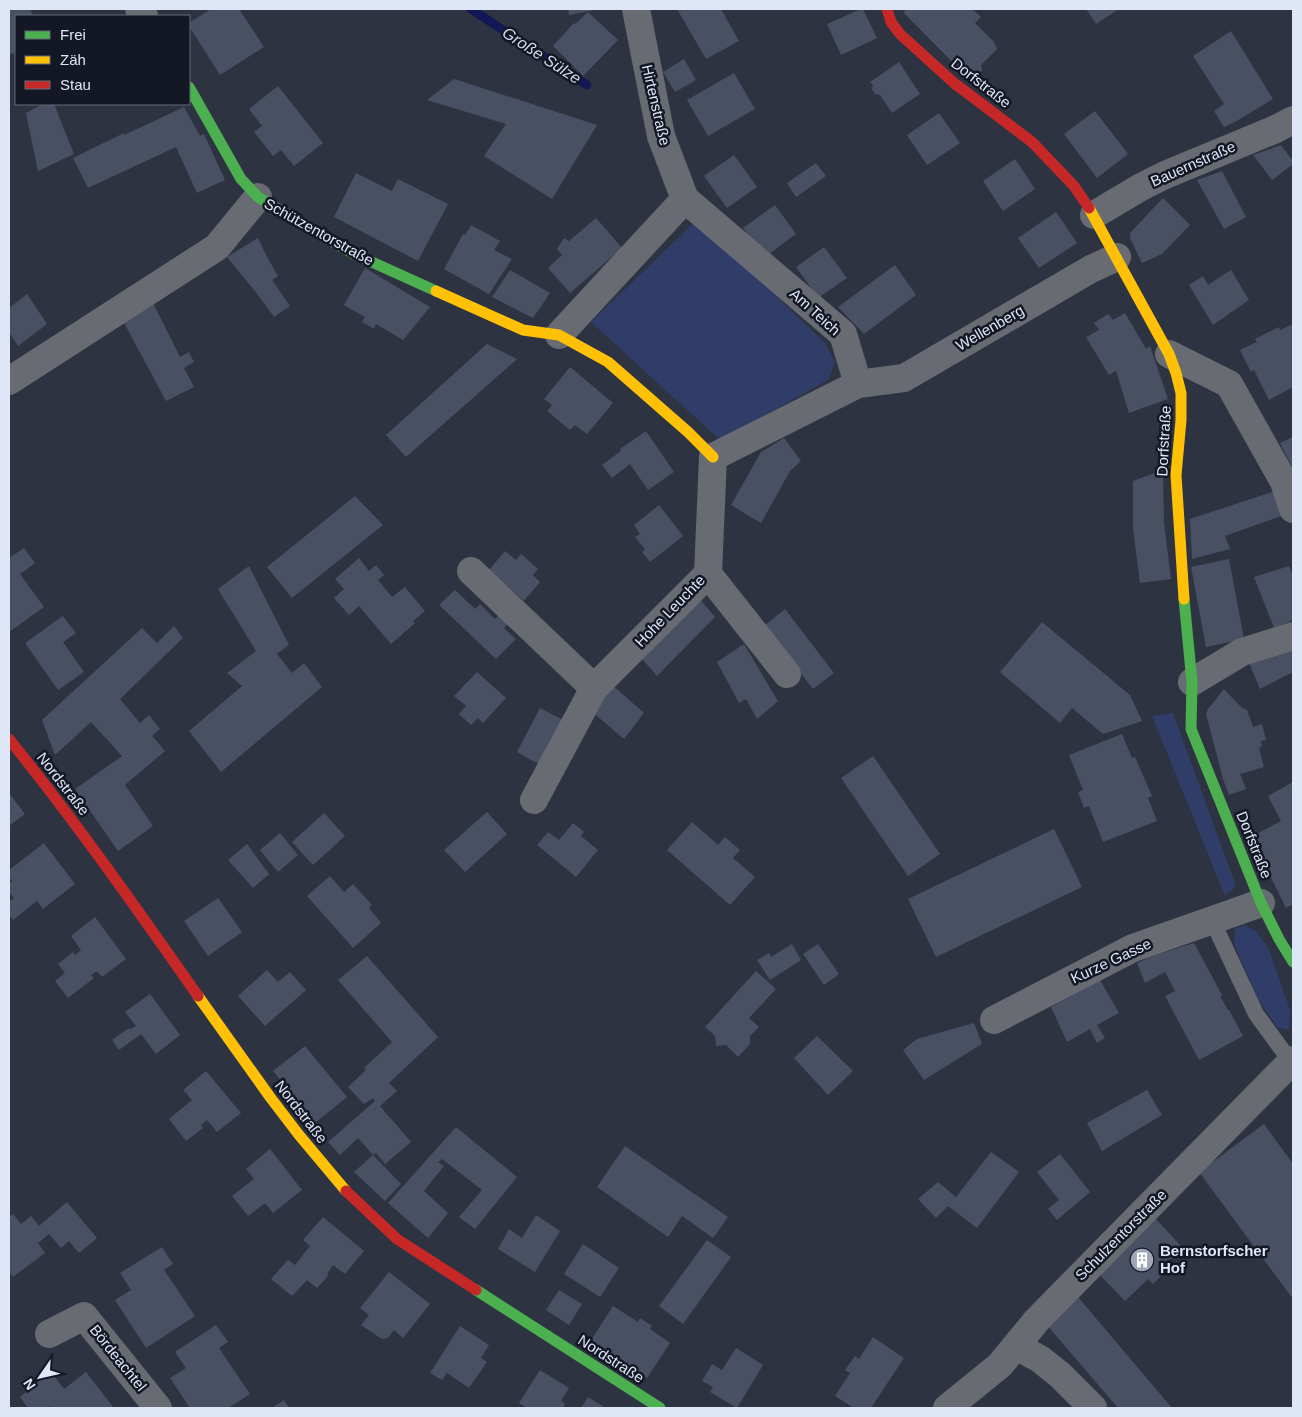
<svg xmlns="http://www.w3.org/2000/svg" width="1302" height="1417" viewBox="0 0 1302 1417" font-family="Arial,sans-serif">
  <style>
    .green { fill: #313d69 }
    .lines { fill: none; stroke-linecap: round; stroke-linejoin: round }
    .stream { stroke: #111855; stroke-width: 9 }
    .building { fill: #4a5064 }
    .lane { stroke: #696b73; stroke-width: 16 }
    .street { stroke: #696b73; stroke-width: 28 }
    .fast { stroke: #4caf50; stroke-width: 11 }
    .slow { stroke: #ffc107; stroke-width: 11 }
    .jam { stroke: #c62828; stroke-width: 11 }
    .labels { text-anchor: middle; stroke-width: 5; stroke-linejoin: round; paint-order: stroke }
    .street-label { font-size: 15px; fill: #dfe6f7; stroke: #141824 }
    .poi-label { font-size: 15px; font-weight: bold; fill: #dfe6f7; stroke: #141824; text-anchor: start }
    .water-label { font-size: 16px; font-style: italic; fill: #d4dcf0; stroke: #141824 }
  </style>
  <rect width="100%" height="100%" fill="#2e3341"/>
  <path class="green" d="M697,220L825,343L835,362L828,380L720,440L591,322Z
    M1173,713L1236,886L1225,896L1152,716Z
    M1245,925L1257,932L1269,950L1290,1010L1289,1030L1277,1027L1258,999L1234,944L1235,928Z"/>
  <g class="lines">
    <path class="stream" d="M471,9L587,85"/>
  </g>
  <path class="building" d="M9,9H30L33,16H16V52L9,55Z
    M211,9H239L264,47L220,75L189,26V23Z
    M568,9H595V10L569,15Z
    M677,9H721L739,41L706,59Z
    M861,9H863L877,38L841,55L827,24Z
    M907,9H972L981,17L975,23L994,42L997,49L981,65L982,70L978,77L968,78L903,12Z
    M1086,9H1119L1096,24Z
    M588,12L618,40L583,76L553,46L574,23L575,24Z
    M1231,31L1273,99L1235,122L1224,127L1214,111L1224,104L1193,56Z
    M684,59L696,80L675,92L663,72Z
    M899,62L920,94L892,113L880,95L875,94L872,89L873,85L870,82Z
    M734,73L755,109L708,136L687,100Z
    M454,79L597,125L552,199L484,156L506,124L427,100Z
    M278,86L323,143L294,166L281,150L273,156L263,143L254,132L262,126L249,109Z
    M43,104H54L74,154L38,171L26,113Z
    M184,107L200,136L204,134L225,180L197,193L176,147L88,188L73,158L124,133V135Z
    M1095,111L1128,154L1097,178L1064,134Z
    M939,113L960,143L927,165L907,135Z
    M1281,145L1293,161V164L1272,180L1253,155Z
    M734,155L757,187L727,208L704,176Z
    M1015,159L1035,189L1003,211L983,181Z
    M816,163L826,176L796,197L787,183Z
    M1222,171L1246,217L1224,229L1197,180Z
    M356,173L392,191L398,179L448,204L418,261L334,217Z
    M1163,198L1190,225L1162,254L1142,263L1130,238V233Z
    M775,205L796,234L765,257L743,228Z
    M1056,212L1077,243L1039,268L1018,238Z
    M596,218L622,248L570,293L548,268L562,255L557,249L564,238L569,241Z
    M471,225L500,241L494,250L512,259L489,294L444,269L463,234L465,235Z
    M258,238L267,257L278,276L272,280L290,306L274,317L258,295L227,257Z
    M824,247L847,278L818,298L796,267Z
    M895,265L916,295L864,334L838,307Z
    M365,268L430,307L403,340L376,324L374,329L362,322L365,317L344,305Z
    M510,270L550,293L533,318L492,297Z
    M1231,270L1249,300L1213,325L1189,285L1203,276L1208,285Z
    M27,294L47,324L18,346L9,332V308Z
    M153,303L180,357L189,352L194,362L184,368L194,387L166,401L123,321Z
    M1125,313L1146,349L1150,346L1168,399L1129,413L1116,371L1109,375L1086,337L1099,330L1094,323L1108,314L1113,320Z
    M1293,324V387L1269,400L1254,370L1251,372L1240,350L1257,342L1255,339L1279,327L1280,330Z
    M487,344L517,359L406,457L386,435Z
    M570,367L613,403L587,434L575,425L570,430L547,411L552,405L544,399Z
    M646,431L674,472L648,490L630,464L612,478L602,465L621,451L620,449Z
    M1293,437V469L1280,443Z
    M784,438L801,461L790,471L761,523L731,505L761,452Z
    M1163,470L1164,523L1171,579L1140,583L1133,528V481Z
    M1275,491L1284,515L1225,536L1230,549L1192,559L1190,519Z
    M355,496L383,525L292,598L267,567Z
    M659,505L683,536L650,562L642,552L645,549L635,537L640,534L634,525Z
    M24,548L35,563L20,574L44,607L9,632V558Z
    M505,551L516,560L521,554L538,569L533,575L540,582L524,601L489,570Z
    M359,558L369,571L376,565L384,575L378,580L392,597L405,587L425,611L413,621L415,623L391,644L359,606L349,615L334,598L344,589L335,579Z
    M1229,559L1244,639L1206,647L1191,567Z
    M249,566L289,645L277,654L292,673L304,663L322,687L221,772L189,731L242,686L227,673L256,651L218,589Z
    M1289,566L1293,576V620L1274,628L1254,577Z
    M455,590L475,609L480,604L495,619L505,609L514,617L504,628L516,639L496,659L439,605Z
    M698,597L715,617L657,676L637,653Z
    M785,609L834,673L813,689L764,626Z
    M63,616L76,633L63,642L84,672L58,690L25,643Z
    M1042,622L1130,695L1142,721L1103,734L1072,708L1060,723L1000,672Z
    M174,626L183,638L120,699L140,723L149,715L160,729L152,736L165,751L125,785L153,826L118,851L75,789L122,756L91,722L55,755L42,720L142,628L157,643Z
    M1293,641V672L1260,689L1247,658Z
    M744,644L778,701L757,719L746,699L739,703L717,662Z
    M477,672L506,698L483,723L478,718L471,725L459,714L466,706L454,696Z
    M610,683L644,713L624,739L590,710Z
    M1224,689L1242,708L1247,710L1253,727L1262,724L1266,740L1261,741L1262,746L1259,748L1264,767L1240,774L1246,789L1229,795L1223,779L1206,714L1208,709Z
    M540,708L567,722L542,766L517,752Z
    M1122,734L1132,758L1135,757L1152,796L1148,798L1157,821L1103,842L1089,806L1084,808L1078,792L1083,790L1069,755Z
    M873,756L940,854L908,876L841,778Z
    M1293,782V904L1286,908L1251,837L1281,821L1268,796Z
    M9,793L25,814L9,826Z
    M487,812L507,834L465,872L444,850Z
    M324,813L345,836L313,865L292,842Z
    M692,822L718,845L725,837L740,850L733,858L755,877L730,905L667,850Z
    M573,823L584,832L581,836L598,850L576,877L537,845L548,832L559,840Z
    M1054,829L1082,887L936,957L908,899Z
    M280,833L298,855L278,872L260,850Z
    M44,843L75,884L43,909L37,901L13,920L9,915V902L14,898L9,892V884L12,881L9,877V870Z
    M247,844L269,874L253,888L228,860Z
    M330,876L344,892L353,884L372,905L369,908L381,923L353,948L307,896Z
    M218,898L242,932L208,956L184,921Z
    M95,917L126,959L102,977L97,971L91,975L94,978L68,998L55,981L65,973L58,964L73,952L75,955L81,950L71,936Z
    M1194,943L1222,995L1220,996L1228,1010H1229L1243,1036L1199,1060L1165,996L1175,991L1165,972L1145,983L1137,963L1155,955Z
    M792,944L801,960L770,980L757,960L769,953L771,957Z
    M818,944L839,974L824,985L803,954Z
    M367,956L438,1037L389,1083L397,1091L380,1106L411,1142L385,1164L376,1153L373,1155L358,1138L340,1155L328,1142L375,1101L373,1098L364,1104L348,1087L366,1070L364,1068L392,1042L338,980Z
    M267,970L278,982L290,972L306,990L265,1026L238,996Z
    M756,971L776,989L749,1018L759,1027L750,1036V1044L738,1057L726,1045L716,1046L715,1036L705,1027Z
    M1100,980L1119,1013L1097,1025L1105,1038L1097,1043L1090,1029L1067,1042L1051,1007Z
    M150,994L180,1035L156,1054L141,1034L119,1050L112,1040L129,1028L130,1029L136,1026L125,1012Z
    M974,1023L982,1044L924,1080L903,1050L917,1039Z
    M817,1036L853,1071L828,1095L794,1058Z
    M305,1046L347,1097L315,1123L273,1071Z
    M206,1071L241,1113L217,1132L207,1120L201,1125L203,1128L186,1141L169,1119L192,1100L183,1090Z
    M1147,1090L1162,1115L1102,1151L1087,1123Z
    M1264,1124L1293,1164V1299L1199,1172Z
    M456,1127L517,1177L475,1229L459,1217L482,1190L442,1159L438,1162L444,1166L424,1191L448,1213L428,1238L388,1203Z
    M625,1146L728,1217L713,1238L682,1216L668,1237L597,1187Z
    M270,1149L302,1190L273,1213L265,1203L248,1216L232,1196L254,1179L246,1169Z
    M991,1152L1019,1172L977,1228L948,1206L936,1218L918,1199L938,1182L956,1197Z
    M1060,1154L1090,1192L1057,1220L1048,1209L1059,1200L1037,1172Z
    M373,1155L401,1184L385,1201L354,1172Z
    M67,1202L97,1238L79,1253L69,1241L61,1248L49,1234L38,1243L45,1253L13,1277L9,1271V1217L13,1214L21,1224L31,1216L39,1226Z
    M536,1215L560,1231L535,1272L498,1249L509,1229L522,1238Z
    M323,1217L364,1251L345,1274L333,1265L327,1274L329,1275L317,1288L307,1280L292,1296L271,1279L288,1260L295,1265L310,1246L303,1240Z
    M1155,1218L1181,1246L1177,1251V1255L1174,1258L1167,1260L1160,1267L1165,1272L1153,1284L1148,1279L1125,1301L1098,1273Z
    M707,1240L731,1257L683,1324L659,1306Z
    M583,1244L619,1268L600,1297L564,1274Z
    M162,1247L173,1264L164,1270L195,1316L146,1348L115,1300L131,1290L120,1273Z
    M389,1272L430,1304L403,1338L394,1330L388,1338L382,1339L361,1325L369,1315L360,1308Z
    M559,1290L582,1304L569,1325L546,1310Z
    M1078,1297L1172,1408H1118L1046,1324Z
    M613,1306L638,1322L640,1318L652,1326L650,1329L670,1343L647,1378L590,1342Z
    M216,1325L228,1342L219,1348L250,1394L228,1408H190L170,1378L186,1368L175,1352Z
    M460,1326L489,1345L481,1358L487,1362L469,1388L447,1373L442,1380L430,1373Z
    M873,1337L904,1358L871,1408H854L835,1396L850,1373L845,1370L855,1356L859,1359Z
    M736,1348L763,1365L737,1408L710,1392L713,1387L702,1381L712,1364L722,1370Z
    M540,1370L569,1388L561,1401L565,1404L563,1408H527L519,1403Z
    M51,1372L64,1389L86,1372L114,1408H50L49,1406L46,1408H28L20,1397Z
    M588,1397L606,1408H581Z
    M284,1400L289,1408H272Z"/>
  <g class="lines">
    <path class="lane" d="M1212,920L1256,1014L1291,1062"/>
    <path class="street" d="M139,9L144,16
      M636,9L661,136L685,199L843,334L858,384
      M1094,215L1141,187L1165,175L1276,129L1293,120
      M559,335L685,199
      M1169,354L1229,384L1284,482L1293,509
      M9,381L217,247L258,197
      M471,571L594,688
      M708,574L787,674
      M1192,682L1242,652L1293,636
      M534,800L594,688L708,574L713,457L858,384L904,378L1091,269L1117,257
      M994,1020L1133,948L1261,903
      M49,1334L84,1316L158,1408
      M1016,1346L1040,1359L1060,1375L1093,1408
      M947,1408L1000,1365L1037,1320L1293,1060"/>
    <path class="fast" d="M189,87L241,179L258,197L352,253L436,291
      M1184,599L1192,682L1191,729L1261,903L1279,939L1293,962
      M476,1290L660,1408"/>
    <path class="slow" d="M1089,208L1169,354L1176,373L1181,393V420L1176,475L1184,599
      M436,291L523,330L559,335L608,362L688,432L713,457
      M198,996L270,1097L299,1135L346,1191"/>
    <path class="jam" d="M887,9L891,22L900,34L954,83L1032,142L1074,186L1089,208
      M9,739C76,822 137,909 198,996
      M346,1191L397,1239L476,1290"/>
  </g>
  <defs>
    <g id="building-disc" transform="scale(1.25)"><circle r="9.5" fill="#a1a7b7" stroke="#141824"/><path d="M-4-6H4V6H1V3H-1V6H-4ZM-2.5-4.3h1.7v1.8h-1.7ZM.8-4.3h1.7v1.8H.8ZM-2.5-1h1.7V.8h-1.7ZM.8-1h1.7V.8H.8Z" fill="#fff"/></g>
  </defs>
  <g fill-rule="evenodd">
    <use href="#building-disc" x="1142" y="1260"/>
  </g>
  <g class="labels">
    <g class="street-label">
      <text transform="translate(981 83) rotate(38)" y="5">Dorfstraße</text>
      <text transform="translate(656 105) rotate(77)" y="5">Hirtenstraße</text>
      <text transform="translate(1193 164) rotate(-24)" y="5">Bauernstraße</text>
      <text transform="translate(319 232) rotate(29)" y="5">Schützentorstraße</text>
      <text transform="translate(815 312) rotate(42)" y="5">Am Teich</text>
      <text transform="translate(990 328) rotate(-30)" y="5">Wellenberg</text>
      <text transform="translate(1164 441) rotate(-87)" y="5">Dorfstraße</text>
      <text transform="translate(670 611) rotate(-46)" y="5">Hohe Leuchte</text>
      <text transform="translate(63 784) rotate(52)" y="5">Nordstraße</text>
      <text transform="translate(1254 845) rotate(68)" y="5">Dorfstraße</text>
      <text transform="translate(1111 961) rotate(-25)" y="5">Kurze Gasse</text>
      <text transform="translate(301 1112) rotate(52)" y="5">Nordstraße</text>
      <text transform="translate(1121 1235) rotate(-45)" y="5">Schulzentorstraße</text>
      <text transform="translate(118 1358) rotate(51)" y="5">Bördeachtel</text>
      <text transform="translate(611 1359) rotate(33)" y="5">Nordstraße</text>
    </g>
    <g class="poi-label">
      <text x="1160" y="1256">Bernstorfscher<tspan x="1160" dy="17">Hof</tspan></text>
    </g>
    <g class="water-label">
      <text transform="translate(542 55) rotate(33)" y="6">Große Sülze</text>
    </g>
  </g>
  <rect width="1302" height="1417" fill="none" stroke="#dfe6f7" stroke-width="20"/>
  <rect x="15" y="15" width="175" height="90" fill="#141824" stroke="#656a78"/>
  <rect x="25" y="31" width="25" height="8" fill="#4caf50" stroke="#656a78"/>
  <text x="60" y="40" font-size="15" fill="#dfe6f7">Frei</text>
  <rect x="25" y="56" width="25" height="8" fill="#ffc107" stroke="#656a78"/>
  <text x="60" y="65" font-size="15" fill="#dfe6f7">Zäh</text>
  <rect x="25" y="81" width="25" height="8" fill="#c62828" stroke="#656a78"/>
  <text x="60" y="90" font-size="15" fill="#dfe6f7">Stau</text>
  <g transform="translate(40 1377) rotate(236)" stroke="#141824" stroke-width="4" paint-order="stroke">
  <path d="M0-4L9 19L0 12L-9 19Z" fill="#dfe6f7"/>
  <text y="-8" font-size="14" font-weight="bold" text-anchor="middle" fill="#dfe6f7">N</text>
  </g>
</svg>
